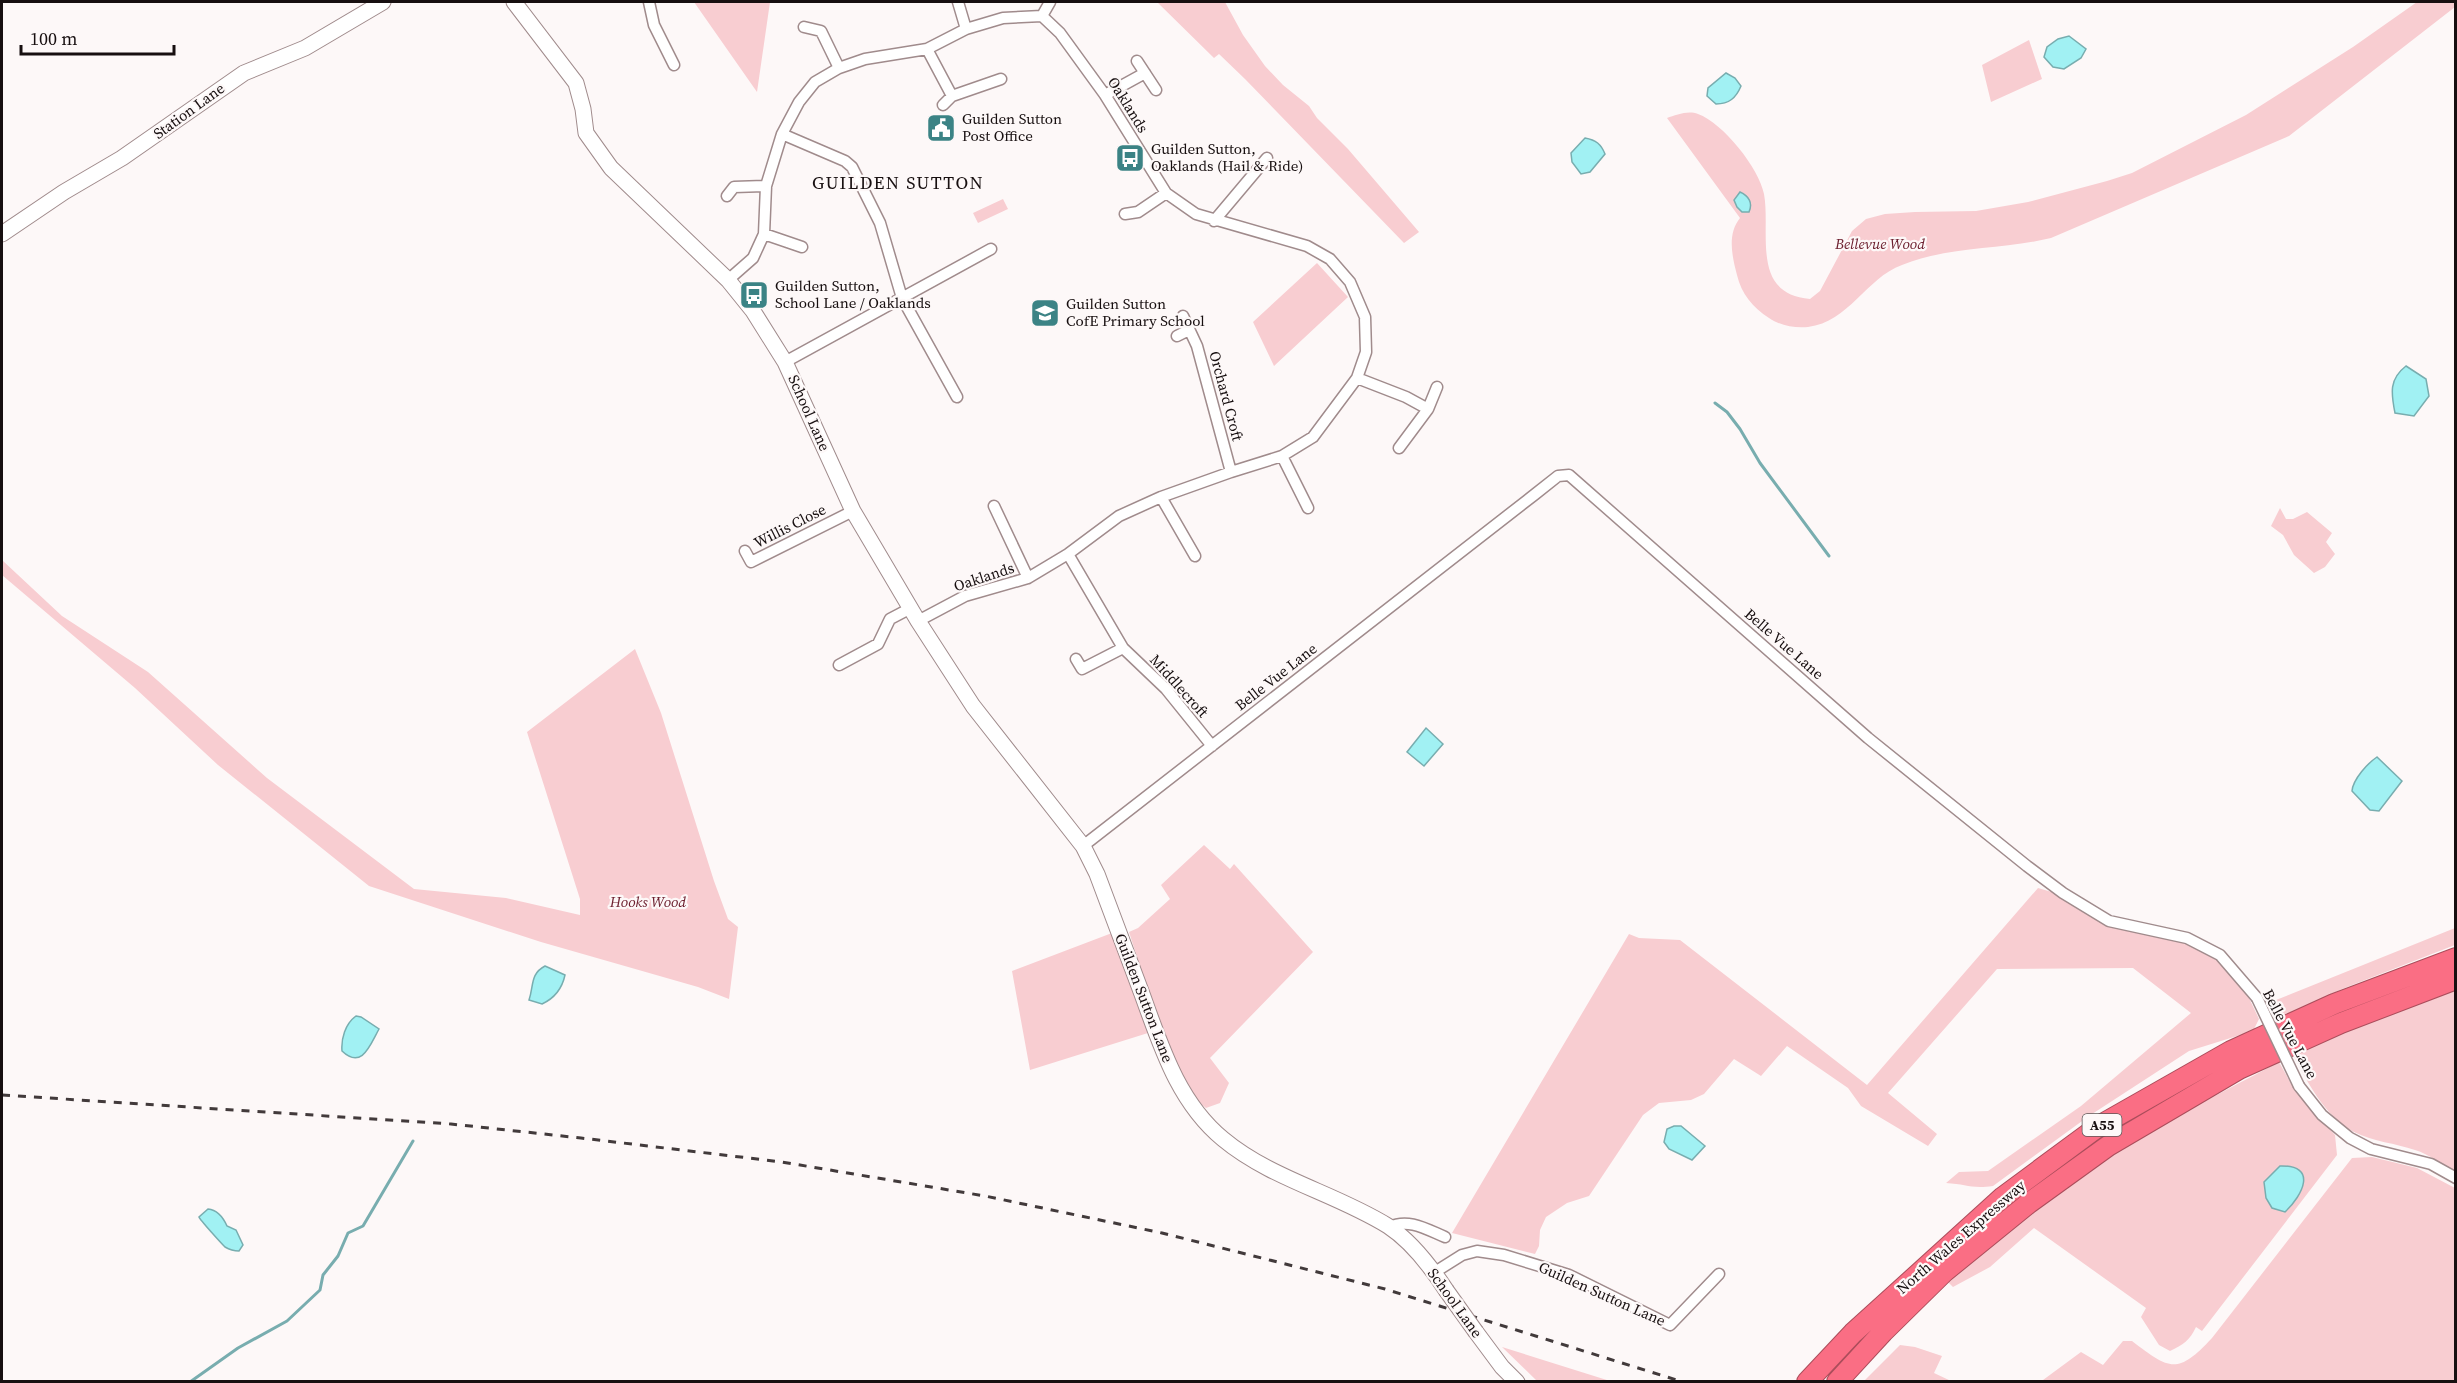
<svg xmlns="http://www.w3.org/2000/svg" width="2457" height="1383" viewBox="0 0 2457 1383" font-family="'Source Serif 4',serif">
  <style>
    .green { fill: #f8cdd1 }
    .water { fill: #a1f1f3; stroke: #78adaf; stroke-width: 1.5 }
    .lines { fill: none; stroke-linecap: round; stroke-linejoin: round }
    .stream { stroke: #78adaf; stroke-width: 3 }
    .street-casing { stroke: #a08b8c; stroke-width: 13 }
    .secondary-casing { stroke: #a08b8c; stroke-width: 17 }
    .highway-casing { stroke: #ab4d5b; stroke-width: 22 }
    .street { stroke: #fff; stroke-width: 10 }
    .secondary { stroke: #fff; stroke-width: 15 }
    .highway { stroke: #fa6e84; stroke-width: 20 }
    .rail { stroke: #423a3b; stroke-width: 3; stroke-dasharray: 8 8; stroke-linecap: butt }
    .street-bridge-casing { stroke: #a08b8c; stroke-width: 13; stroke-linecap: butt }
    .secondary-bridge-casing { stroke: #a08b8c; stroke-width: 17; stroke-linecap: butt }
    .street-bridge { stroke: #fff; stroke-width: 10 }
    .secondary-bridge { stroke: #fff; stroke-width: 15 }
    .labels { text-anchor: middle; stroke-width: 4.5; stroke-linejoin: round; paint-order: stroke }
    .shield { fill: #fdf8f8; stroke: #5c5556; stroke-width: 1.5 }
    .shield-label { font-size: 14px; font-weight: bold; fill: #170f10 }
    .street-label { font-size: 15px; fill: #170f10; stroke: #fdf8f8 }
    .poi-label { font-size: 15px; fill: #170f10; stroke: #fdf8f8; text-anchor: start }
    .park-label { font-size: 15px; font-style: italic; fill: #6d202f; stroke: #fdf8f8 }
    .quarter-label { font-size: 18px; letter-spacing: 1.5px; fill: #170f10; stroke: #fdf8f8 }
  </style>
  <rect width="100%" height="100%" fill="#fdf8f8"/>
  <path class="green" d="M694,2H770L757,92Z
    M1157,2H1225L1243,35L1265,66L1283,85L1309,106L1317,118L1348,149L1419,232L1404,243L1245,79L1219,54L1214,58Z
    M2417,2H2455V7L2289,136L2051,238C2002,250 1949,246 1902,265C1866,278 1849,322 1808,327C1794,328 1781,326 1769,318C1753,308 1741,293 1737,275C1732,256 1727,234 1740,218L1667,118C1676,115 1688,110 1698,114C1723,123 1759,168 1764,194C1771,232 1750,294 1810,299L1820,291L1852,231L1866,219L1885,214L1915,212L1976,211L2028,202L2107,181L2132,173L2246,115L2353,47Z
    M2029,40L2042,79L1991,102L1982,65Z
    M1003,199L1008,209L978,223L973,213Z
    M1317,263L1348,297L1274,366L1253,322Z
    M2280,508L2286,519H2293L2307,512L2332,533L2326,542L2335,554L2325,567L2314,573L2294,555L2283,535L2271,526Z
    M2,560L62,616L148,672L267,778L414,889L506,898L580,915V899L527,732L635,649L661,713L714,881L728,919L738,927L729,999L698,987L541,942L369,886L218,765L135,688L2,575Z
    M1204,845L1230,869L1234,864L1313,952L1210,1058L1229,1083L1220,1103L1206,1108C1172,1081 1144,977 1129,932L1138,928L1170,899L1161,885Z
    M2038,888L2062,895L2109,925L2186,943L2217,958L2249,998L2259,1019L2253,1031L2189,1051L2089,1116L1993,1186C1971,1189 1966,1184 1946,1183L1959,1172L1988,1171L2081,1106L2191,1013L2133,968L1997,969L1888,1093L1937,1134L1928,1146L1861,1106L1848,1088L1787,1046L1761,1076L1734,1059L1704,1094L1691,1100L1659,1103L1643,1115L1589,1196L1567,1203L1546,1217L1540,1230L1539,1246L1535,1254L1452,1233L1629,934L1639,938L1680,940L1867,1085Z
    M2455,928V945L2342,989L2278,1018L2271,1002Z
    M1112,933L1148,1033L1030,1070L1012,971Z
    M2455,989V1173C2443,1165 2429,1154 2415,1150C2395,1143 2374,1142 2354,1132C2324,1116 2307,1081 2292,1053Z
    M2279,1062L2295,1091L2335,1135L2337,1155L2202,1331L2196,1327C2190,1340 2183,1345 2170,1351L2159,1345L2141,1317L2146,1308L2034,1228L1990,1267L1953,1287L1948,1282C1990,1245 2035,1209 2080,1176C2142,1132 2212,1098 2279,1062Z
    M2372,1157L2417,1168L2455,1188V1381H2038L2043,1380L2081,1352L2103,1365L2123,1341H2132C2169,1369 2177,1376 2212,1338L2352,1158Z
    M1900,1345L1915,1347L1942,1356L1934,1373L1951,1381H1864Z
    M1502,1347L1610,1381H1537Z"/>
  <path class="water" d="M2069,36L2086,49L2081,58L2064,69L2053,67L2044,57L2047,47L2058,39Z
    M1726,73L1735,78L1741,86C1736,98 1729,104 1716,104L1707,96L1708,88Z
    M1585,138C1596,140 1601,144 1605,154L1590,172L1581,174L1572,162L1571,153Z
    M1740,192C1749,196 1753,203 1749,212H1742L1737,207L1734,200Z
    M2406,366L2426,379L2429,396L2414,416L2395,413C2391,393 2389,379 2406,366Z
    M1426,728L1443,744L1424,766L1407,752Z
    M2377,757L2402,781L2379,811L2370,810L2352,791C2353,779 2368,763 2377,757Z
    M545,966L565,975C562,989 555,998 542,1004L529,1000C534,985 530,974 545,966Z
    M356,1016L361,1017L379,1029C370,1045 362,1070 342,1051C341,1039 345,1024 356,1016Z
    M1674,1126H1681L1705,1146L1692,1160L1669,1149L1664,1142L1667,1129Z
    M2280,1166C2318,1165 2303,1195 2285,1212L2272,1208L2266,1198L2264,1182Z
    M208,1209C218,1210 223,1217 227,1226L236,1230L243,1245L239,1251C234,1251 230,1250 225,1247C222,1244 200,1220 199,1217Z"/>
  <g class="lines">
    <path class="stream" d="M1715,403L1727,412L1740,429L1760,463L1829,556
      M190,1382L238,1348L287,1321L320,1290L323,1275L338,1256L348,1233L363,1226L413,1141"/>
    <g class="street-casing">
      <path id="street" d="M649,2L654,25L674,65
        M958,2L966,29
        M1042,16L1050,2
        M804,27L821,31L839,68
        M927,49L952,96L943,105
        M1137,61L1156,90
        M1105,95L1145,73
        M952,96L1001,79
        M782,134L845,161L852,167L880,223L902,298L957,397
        M727,196L734,187L766,186
        M1125,214L1138,212L1166,193
        M1214,221L1267,158
        M764,234L802,247
        M728,280L753,258L764,234L766,186L782,134L799,102L815,82L839,68L865,59L927,49L966,29L1003,18L1042,16L1060,33L1105,95L1166,193L1196,214L1307,246L1330,259L1350,282L1365,317L1366,352L1357,378L1313,437L1282,456L1231,472L1161,497L1119,516L1068,554L1028,578L965,596L918,621
        M1183,316L1197,346L1231,472
        M1177,336L1189,330
        M785,362L991,249
        M1357,378L1406,397L1428,409L1437,387
        M1399,448L1428,409
        M1282,456L1308,508
        M1161,497L1195,556
        M994,506L1028,578
        M745,551L751,562L853,511
        M1068,554L1123,648L1082,669L1076,659
        M1123,648L1166,689L1212,746
        M839,665L878,644L890,619L911,608
        M1083,846L1534,495L1558,476L1569,475L1868,738L2027,866L2063,893L2109,921L2187,938L2220,955L2257,998
        M2299,1086L2322,1115L2350,1138L2371,1149L2431,1164L2456,1178
        M1389,1227C1409,1218 1426,1229 1445,1237
        M1435,1272L1462,1255L1477,1251L1504,1255L1569,1275L1670,1325L1719,1274"/>
    </g>
    <g class="secondary-casing">
      <path id="secondary" d="M514,2L576,83L583,109L586,133L611,168L728,280L753,311L785,362L853,511L918,621L973,706L1083,846L1097,874C1112,914 1127,954 1142,994C1161,1046 1178,1102 1223,1139C1271,1179 1335,1193 1388,1226C1411,1241 1431,1267 1446,1290
        M2,234L64,192L122,158L244,73L305,48L383,2
        M1476,1332L1502,1367L1517,1382"/>
    </g>
    <g class="highway-casing">
      <path id="highway" d="M1807,1382L1853,1333L2003,1197L2099,1126L2231,1051L2334,1004L2456,958
        M1837,1382L1883,1332L1944,1272L2029,1203L2108,1146L2239,1069L2341,1023L2456,979"/>
    </g>
    <use href="#street" class="street"/>
    <use href="#secondary" class="secondary"/>
    <use href="#highway" class="highway"/>
    <path class="rail" d="M2,1095L451,1124L581,1138L782,1162L985,1196L1162,1233L1385,1289L1683,1382"/>
    <g class="street-bridge-casing">
      <path id="street-bridge" d="M2257,998L2299,1086"/>
    </g>
    <g class="secondary-bridge-casing">
      <path id="secondary-bridge" d="M1446,1290L1476,1332"/>
    </g>
    <use href="#street-bridge" class="street-bridge"/>
    <use href="#secondary-bridge" class="secondary-bridge"/>
  </g>
  <defs>
    <g id="civic-square" transform="scale(1.5)"><rect x="-9" y="-9" width="18" height="18" rx="4" fill="#3b8385" stroke="#fdf8f8"/><path d="M-.6-6.5H3V-4.5H.6V-3L4-1V1h2V6H-6V1h2V-1L-.6-3ZM-1.2 2.5V6h2.4V2.5Z" fill="#fff"/></g>
    <g id="bus-square" transform="scale(1.5)"><rect x="-9" y="-9" width="18" height="18" rx="4" fill="#3b8385" stroke="#fdf8f8"/><path d="M-5-6H5V4H4V6H2V4H-2V6H-4V4H-5ZM-3.5-4V0h7V-4ZM-3.5 1.2v1.5H-2V1.2ZM2 1.2v1.5H3.5V1.2Z" fill="#fff"/></g>
    <g id="school-square" transform="scale(1.5)"><rect x="-9" y="-9" width="18" height="18" rx="4" fill="#3b8385" stroke="#fdf8f8"/><path d="M0-5L7-2L0 1L-7-2ZM-4 1L0 2.5L4 1V4Q0 6-4 4Z" fill="#fff"/></g>
  </defs>
  <g fill-rule="evenodd">
    <use href="#civic-square" x="941" y="128"/>
    <use href="#bus-square" x="1130" y="158"/>
    <use href="#bus-square" x="754" y="295"/>
    <use href="#school-square" x="1045" y="313"/>
  </g>
  <g class="labels">
    <rect class="shield" x="2082.5" y="1114" width="39" height="22" rx="4.5"/>
    <g class="shield-label">
      <text x="2102" y="1130">A55</text>
    </g>
    <g class="street-label">
      <text transform="translate(1128 105) rotate(58)" y="5">Oaklands</text>
      <text transform="translate(189 111) rotate(-36)" y="5">Station Lane</text>
      <text transform="translate(1226 396) rotate(75)" y="5">Orchard Croft</text>
      <text transform="translate(809 413) rotate(66)" y="5">School Lane</text>
      <text transform="translate(790 526) rotate(-27)" y="5">Willis Close</text>
      <text transform="translate(984 577) rotate(-18)" y="5">Oaklands</text>
      <text transform="translate(1784 644) rotate(41)" y="5">Belle Vue Lane</text>
      <text transform="translate(1276 677) rotate(-38)" y="5">Belle Vue Lane</text>
      <text transform="translate(1179 686) rotate(48)" y="5">Middlecroft</text>
      <text transform="translate(1144 998) rotate(69)" y="5">Guilden Sutton Lane</text>
      <text transform="translate(2290 1034) rotate(62)" y="5">Belle Vue Lane</text>
      <text transform="translate(1961 1237) rotate(-41)" y="5">North Wales Expressway</text>
      <text transform="translate(1602 1294) rotate(24)" y="5">Guilden Sutton Lane</text>
      <text transform="translate(1455 1303) rotate(54)" y="5">School Lane</text>
    </g>
    <g class="poi-label">
      <text x="962" y="124">Guilden Sutton<tspan x="962" dy="17">Post Office</tspan></text>
      <text x="1151" y="154">Guilden Sutton,<tspan x="1151" dy="17">Oaklands (Hail &amp; Ride)</tspan></text>
      <text x="775" y="291">Guilden Sutton,<tspan x="775" dy="17">School Lane / Oaklands</tspan></text>
      <text x="1066" y="309">Guilden Sutton<tspan x="1066" dy="17">CofE Primary School</tspan></text>
    </g>
    <g class="park-label">
      <text x="1880" y="249">Bellevue Wood</text>
      <text x="648" y="907">Hooks Wood</text>
    </g>
    <g class="quarter-label">
      <text x="898" y="189">GUILDEN SUTTON</text>
    </g>
  </g>
  <rect width="2457" height="1383" fill="none" stroke="#170f10" stroke-width="6"/>
  <path d="M21 45v9h153v-9" fill="none" stroke="#170f10" stroke-width="3"/>
  <text x="30" y="45" font-size="18" fill="#170f10" stroke="#fdf8f8" stroke-width="4.5" paint-order="stroke">100 m</text>
</svg>
